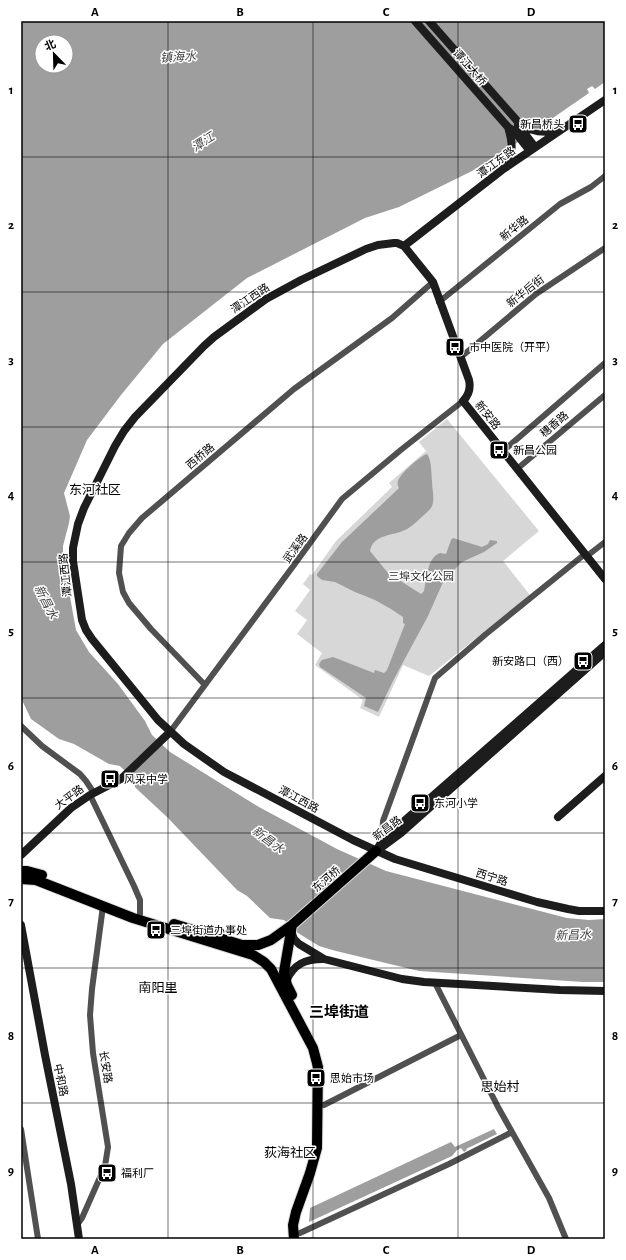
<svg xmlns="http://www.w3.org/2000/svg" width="626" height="1260" viewBox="0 0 626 1260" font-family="'Alegreya Sans','Noto Sans SC',sans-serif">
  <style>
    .green { fill: #d7d7d7 }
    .water { fill: #9e9e9e; fill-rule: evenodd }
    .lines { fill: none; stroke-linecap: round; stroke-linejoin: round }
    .primary-casing { stroke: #dbdbdb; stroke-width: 12 }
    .street { stroke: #505050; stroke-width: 6 }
    .secondary { stroke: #1d1d1d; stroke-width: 8 }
    .primary { stroke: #000; stroke-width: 10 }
    .grid { fill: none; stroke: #000; stroke-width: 1; stroke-opacity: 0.55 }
    .labels { text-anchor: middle; stroke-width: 3; stroke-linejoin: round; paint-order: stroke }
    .street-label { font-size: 11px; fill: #000; stroke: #fff }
    .poi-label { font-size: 11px; fill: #000; stroke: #fff; text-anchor: start }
    .park-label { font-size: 11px; fill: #2e2e2e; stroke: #fff }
    .water-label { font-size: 12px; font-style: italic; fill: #3f3f3f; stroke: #fff }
    .quarter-label { font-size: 13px; fill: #000; stroke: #fff }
    .district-label { font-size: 15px; font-weight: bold; fill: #000; stroke: #fff }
    .neatline { fill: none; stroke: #000; stroke-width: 1.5 }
    .grid-label { font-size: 13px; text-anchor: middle; font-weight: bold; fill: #000 }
  </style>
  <rect width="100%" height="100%" fill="#fff"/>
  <path class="green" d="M447,419L539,531L503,561L530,595L429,676L403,665L379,717L360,708L363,700L315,665L322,653L297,634L307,620L295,611L310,590L303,584L310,574L312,575L336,541L392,487L389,483L426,451L419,442Z"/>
  <path class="water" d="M21,21H605V82L595,89L592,86L587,89L589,93L505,151L472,171L399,207L365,218L247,278L163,344L121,395L87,440L64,493L70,516L69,523L63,546V558L76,630L89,652L118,684L145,721L152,735L170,752L259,807L337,849L386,871L567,918L589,920L605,919V982H583L419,971L336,951L319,946L298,933L284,920L270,918L247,896L237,890L167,817L139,791L135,787L134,780L120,766L109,764L74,744L59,739L31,719L21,698ZM42,42H66V66H42Z
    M427,454C432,461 431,473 432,481C432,489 435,499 432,506C431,509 427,512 424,515C418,520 412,527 405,530C393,536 373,534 370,551L388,573L421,594L424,591C426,582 427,563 435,556C436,555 438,554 440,553L446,554L451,540L453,538L482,547L488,544L490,540L497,541V543L484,552L462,562L444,580L428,616L394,679L378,712L364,706L366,698L320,667L319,664L322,660L333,657L374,673L375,670L384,673L387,670L405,624L403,623V617L391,609L375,600L355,592L335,582L322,580L317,576V574L342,542L397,490L399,488C398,486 397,484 398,481C399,475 420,456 427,454Z
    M494,1129L497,1134L466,1149L467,1150L464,1152L461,1148L457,1150L452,1156L309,1222L310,1208L451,1142L455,1147Z"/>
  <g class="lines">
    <g class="primary-casing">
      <path id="primary" d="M21,871H27L42,875
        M21,879L36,880L133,918L253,955L264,962L271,969L313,1048L318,1067L317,1148L310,1173L296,1212L293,1225L294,1239
        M174,924L242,945H258L271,940L292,925L376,851
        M292,925L284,972L287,985L292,995"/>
    </g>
    <path class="street" d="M439,302L560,204L591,187L605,176
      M461,357L536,294L605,248
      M503,451L605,363
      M517,469L605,395
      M587,556L605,542
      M205,685L151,629L129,603L123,592L119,573L121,546L129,533L142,518L294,389L392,318L433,282
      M21,726L42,746L80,774L86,781L94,793
      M170,732L294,565L342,499L402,449L463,401
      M90,795L134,886L140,900V914
      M382,841L383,821L435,678L486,634L585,554
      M435,983L498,1107L549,1198L566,1239
      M324,1105L461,1035
      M21,1129L38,1239
      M77,1225L82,1218L105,1166L108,1147L93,1053L90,1015L92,989L103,906
      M300,1233L449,1164L512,1132"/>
    <path class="secondary" d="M415,21L508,127L514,131L530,151
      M429,21L519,123C530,132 543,133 556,131
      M518,125L535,147
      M503,169C513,150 514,148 508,127
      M404,246L502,170L605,100
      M605,579L463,401C469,395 471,389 469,380L433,282L404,246L397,243H394L378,245L366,249L301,280L266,299L214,337L204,346L135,417L124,431L115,446L84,508L78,524L73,548V561L82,620L86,630L92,639L158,720L184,744L224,772L353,840L395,859L537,902L568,909L579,911H605
      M558,817L605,776
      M382,847L401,833L605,652
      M376,851L382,841L403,822L605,645
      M21,855L71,808L90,795L121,779L170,732
      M21,925L45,1055L71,1184L79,1239
      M290,929L294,939L299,944L324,959L402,979L424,982L459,984L560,990L605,991
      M286,981C294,964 305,959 323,959"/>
    <use href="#primary" class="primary"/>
  </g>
  <path class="grid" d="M168,21V1239M313,21V1239M458,21V1239M21,157H605M21,292H605M21,427H605M21,562H605M21,698H605M21,833H605M21,968H605M21,1103H605"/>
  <defs>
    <g id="bus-square" transform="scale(1)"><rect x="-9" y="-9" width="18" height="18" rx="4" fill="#000" stroke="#fff"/><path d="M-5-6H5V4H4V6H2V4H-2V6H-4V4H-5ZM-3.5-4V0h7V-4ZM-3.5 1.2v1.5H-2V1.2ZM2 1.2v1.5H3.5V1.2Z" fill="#fff"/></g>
  </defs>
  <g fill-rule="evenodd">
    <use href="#bus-square" x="578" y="124"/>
    <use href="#bus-square" x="455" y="347"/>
    <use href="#bus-square" x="499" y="450"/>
    <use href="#bus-square" x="583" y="661"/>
    <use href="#bus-square" x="110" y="779"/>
    <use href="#bus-square" x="420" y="803"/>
    <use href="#bus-square" x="156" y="930"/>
    <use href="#bus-square" x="316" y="1078"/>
    <use href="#bus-square" x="107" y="1173"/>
  </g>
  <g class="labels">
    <g class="street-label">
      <text transform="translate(470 67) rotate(49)" y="4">谭江大桥</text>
      <text transform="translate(496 162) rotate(-36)" y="4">潭江东路</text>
      <text transform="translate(514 228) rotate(-39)" y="4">新华路</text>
      <text transform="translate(525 291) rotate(-38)" y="4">新华后街</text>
      <text transform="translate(250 298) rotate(-34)" y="4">潭江西路</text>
      <text transform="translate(488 415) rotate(51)" y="4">新安路</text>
      <text transform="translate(554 424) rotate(-40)" y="4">穗香路</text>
      <text transform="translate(200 456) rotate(-40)" y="4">西桥路</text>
      <text transform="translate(295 548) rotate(-54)" y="4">武溪路</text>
      <text transform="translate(65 575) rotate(-96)" y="4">潭江西路</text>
      <text transform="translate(69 797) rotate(-36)" y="4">大平路</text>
      <text transform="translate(299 799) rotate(28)" y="4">潭江西路</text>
      <text transform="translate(387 828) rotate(-37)" y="4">新昌路</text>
      <text transform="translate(492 877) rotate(17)" y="4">西宁路</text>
      <text transform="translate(326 879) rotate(-41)" y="4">东河桥</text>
      <text transform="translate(106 1067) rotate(81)" y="4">长安路</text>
      <text transform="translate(61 1080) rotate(78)" y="4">中和路</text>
    </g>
    <g class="poi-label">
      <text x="564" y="128" text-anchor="end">新昌桥头</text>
      <text x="469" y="351">市中医院（开平）</text>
      <text x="513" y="454">新昌公园</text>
      <text x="569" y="665" text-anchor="end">新安路口（西）</text>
      <text x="124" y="783">风采中学</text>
      <text x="434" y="807">东河小学</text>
      <text x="170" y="934">三埠街道办事处</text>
      <text x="330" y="1082">思始市场</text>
      <text x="121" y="1177">福利厂</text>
    </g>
    <g class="park-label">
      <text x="421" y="580">三埠文化公园</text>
    </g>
    <g class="water-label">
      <text transform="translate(178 57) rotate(-3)" y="4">镇海水</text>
      <text transform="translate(203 142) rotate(-33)" y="4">潭江</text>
      <text transform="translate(46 602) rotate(63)" y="4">新昌水</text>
      <text transform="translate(268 840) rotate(37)" y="4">新昌水</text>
      <text transform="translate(573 935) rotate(-2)" y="4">新昌水</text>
    </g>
    <g class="quarter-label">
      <text x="95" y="494">东河社区</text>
      <text x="158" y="992">南阳里</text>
      <text x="500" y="1091">思始村</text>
      <text x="290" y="1157">荻海社区</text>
    </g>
    <g class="district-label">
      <text x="339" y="1017">三埠街道</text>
    </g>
  </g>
  <rect width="626" height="1260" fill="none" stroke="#ffffff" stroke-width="44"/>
  <g transform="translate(54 54) rotate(337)"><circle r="19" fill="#ffffff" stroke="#999999"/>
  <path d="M0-3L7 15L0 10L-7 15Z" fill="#000000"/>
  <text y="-6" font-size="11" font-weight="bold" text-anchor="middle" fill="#000000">北</text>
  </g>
  <rect x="22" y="22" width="582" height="1216" class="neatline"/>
  <g class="grid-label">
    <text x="95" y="16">A</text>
    <text x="240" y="16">B</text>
    <text x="386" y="16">C</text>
    <text x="531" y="16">D</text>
    <text x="11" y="94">1</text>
    <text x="615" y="94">1</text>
    <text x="11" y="229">2</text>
    <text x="615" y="229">2</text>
    <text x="11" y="364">3</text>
    <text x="615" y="364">3</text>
    <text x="11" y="499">4</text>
    <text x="615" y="499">4</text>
    <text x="11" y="635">5</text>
    <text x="615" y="635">5</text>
    <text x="11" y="770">6</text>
    <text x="615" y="770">6</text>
    <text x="11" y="905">7</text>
    <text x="615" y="905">7</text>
    <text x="11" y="1040">8</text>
    <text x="615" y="1040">8</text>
    <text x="11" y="1175">9</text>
    <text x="615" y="1175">9</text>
    <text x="95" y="1254">A</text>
    <text x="240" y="1254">B</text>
    <text x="386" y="1254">C</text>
    <text x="531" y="1254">D</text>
  </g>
</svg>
